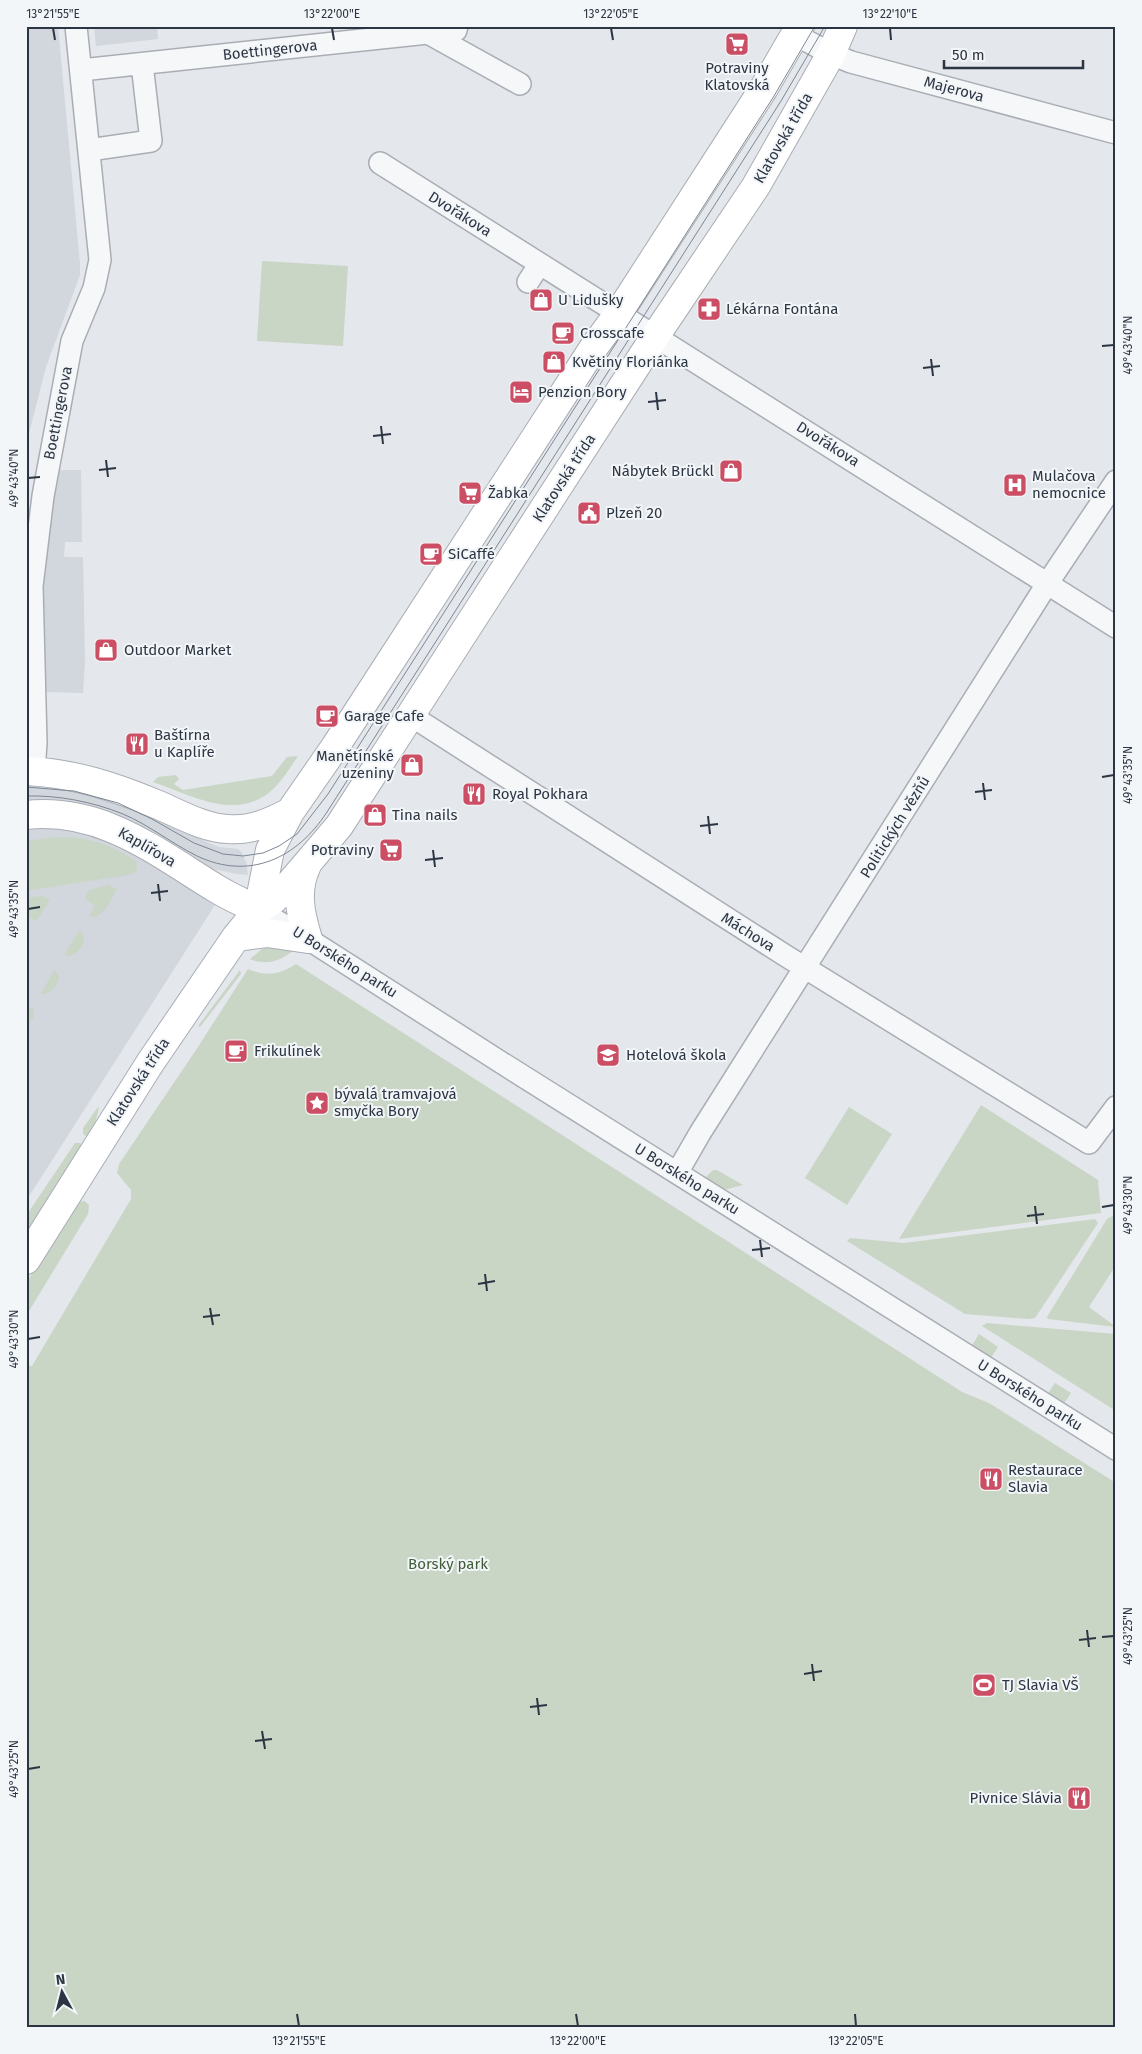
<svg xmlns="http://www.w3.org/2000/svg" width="1142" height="2054" viewBox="0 0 1142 2054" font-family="'Fira Sans',sans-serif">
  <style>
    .built { fill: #d2d6dd }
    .green { fill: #c9d5c5 }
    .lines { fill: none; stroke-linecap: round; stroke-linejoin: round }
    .street-casing { stroke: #a9aeb5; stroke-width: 24 }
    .secondary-casing { stroke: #a9aeb5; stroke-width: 30 }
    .street { stroke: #f6f7f9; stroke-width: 21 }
    .secondary { stroke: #fff; stroke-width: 28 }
    .tram { stroke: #7d8794; stroke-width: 1 }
    .ticks { fill: none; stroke: #2c3543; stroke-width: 2 }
    .labels { text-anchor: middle; stroke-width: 4; stroke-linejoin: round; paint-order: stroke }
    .street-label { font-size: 15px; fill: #2c3543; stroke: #f3f6f8 }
    .poi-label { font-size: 15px; fill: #2c3543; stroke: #f3f6f8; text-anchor: start }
    .park-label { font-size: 15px; fill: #415e39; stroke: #f3f6f8 }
    .neatline { fill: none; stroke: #2c3543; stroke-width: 2 }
    .ticks-label { font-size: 12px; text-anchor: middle; fill: #2c3543 }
  </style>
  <rect width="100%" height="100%" fill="#e4e7eb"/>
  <path class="built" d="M26,26H58L80,264V275L46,367L26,445Z
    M94,26H157L158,39L96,46Z
    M56,470H81L82,542H65L64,557H83L85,661L83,693L46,692L42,675V553Z
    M26,780L85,787L209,843L219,847L238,849L242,853L246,862L248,875L237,874L209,868L26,802Z
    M26,821H58L147,855L215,905L26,1201Z"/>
  <path class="green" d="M262,261L348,266L343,346L257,341Z
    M298,756C290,768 282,781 272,790C237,822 191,795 153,782L158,777L176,775L179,779L174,784L183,790L272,776L287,757Z
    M56,837C86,836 111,844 136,861L137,870L133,874L121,876L26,891V841Z
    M108,885L117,889C111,899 103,921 89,916L95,906L85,898L89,890Z
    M42,896L50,900L36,921L26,914V898Z
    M79,931L84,935C85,946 75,959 64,955Z
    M269,947L294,950C281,961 266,966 250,959L262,949Z
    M296,964L962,1392L989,1403L1116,1483V2028H26V1365L32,1366L131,1199V1190L117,1173L119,1164L196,1050L248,969C266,977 279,975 296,964Z
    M54,970L59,976C58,986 51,994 41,994Z
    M240,970L241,974L200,1027L198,1026Z
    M31,1007L34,1010V1017L26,1027V1014Z
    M981,1105L1098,1180L1101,1213L899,1239Z
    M98,1107L99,1108L91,1139L83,1134V1128Z
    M849,1107L892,1134L847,1205L805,1178Z
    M75,1143H80L85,1147L26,1240V1216Z
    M713,1170H717L743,1185L724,1190L705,1178Z
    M84,1201L89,1205L88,1214L26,1316V1283L78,1202Z
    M1116,1214V1265L1089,1307L1116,1327L1048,1319L1047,1317L1107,1219Z
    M1095,1219L1098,1223L1035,1318L1029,1319L965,1314L847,1241L850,1238L904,1243Z
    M987,1323L1116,1334V1411L982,1326Z
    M979,1334L998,1347L990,1359L971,1347Z
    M1055,1383L1071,1393L1063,1405L1047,1395Z"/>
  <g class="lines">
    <g class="street-casing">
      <path id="street" d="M428,33L520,84
        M796,35L831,54L851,62L1116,133
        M81,70L456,30L457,26
        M89,150L151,141L142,64
        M380,163L1116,627
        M528,282L539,265
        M410,715L786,956L1089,1143L1116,1107
        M34,771L36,743L32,586L43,496L72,341L94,288L100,260L76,26
        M258,910L308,939L502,1063L1116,1449
        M677,1173L700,1133L1047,584L1116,481"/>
    </g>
    <g class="secondary-casing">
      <path id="secondary" d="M26,771C73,773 113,786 156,804C178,813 203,828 228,829C251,831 271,822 290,812
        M26,815C102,807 156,852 217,889C230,897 244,903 258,910
        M307,865C295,890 300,913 308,939
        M258,910L270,850L290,812L335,747L594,347L619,313L764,88L800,26
        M236,937L267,933L308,939
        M26,1260L150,1063L236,937L258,910L273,900L287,887L339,826L656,335L756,186L831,54L843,26"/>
    </g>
    <use href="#street" class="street"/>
    <use href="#secondary" class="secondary"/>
    <path class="tram" d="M26,787L74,791L118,803L152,819L194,843L223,854L243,856L263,853L279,846L297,834L328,794L774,96L815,26
      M26,796C59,795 93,802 123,814C149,825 171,843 197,856C250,881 297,858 327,812L781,101L825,26"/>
  </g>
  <path class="ticks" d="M53,28L55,40M332,28L334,40M611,28L613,40M890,28L891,40M1102,346L1114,345M931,359L933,376M923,368L940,366M656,392L658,410M648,402L666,400M381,426L383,444M373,436L391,434M106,460L108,477M99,470L116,468M28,478L40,477M1102,777L1114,775M983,783L985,800M975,792L992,790M708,816L710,834M700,826L718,824M433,850L435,867M425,860L443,858M158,884L160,901M151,893L168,891M28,909L40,907M1035,1206L1037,1224M1102,1207L1114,1205M1027,1216L1044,1214M760,1240L762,1257M752,1250L770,1248M485,1274L487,1291M478,1284L495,1281M210,1308L213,1325M203,1317L220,1315M28,1339L40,1337M1087,1630L1089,1647M1102,1637L1114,1636M1079,1640L1096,1638M812,1664L814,1681M804,1674L822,1671M537,1698L539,1715M530,1707L547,1705M262,1731L265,1749M255,1741L272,1739M28,1769L40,1767M297,2014L299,2026M576,2014L578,2026M855,2014L856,2026"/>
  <defs>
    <g id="supermarket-square" transform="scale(1.25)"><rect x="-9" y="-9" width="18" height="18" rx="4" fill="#cb4e64" stroke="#f3f6f8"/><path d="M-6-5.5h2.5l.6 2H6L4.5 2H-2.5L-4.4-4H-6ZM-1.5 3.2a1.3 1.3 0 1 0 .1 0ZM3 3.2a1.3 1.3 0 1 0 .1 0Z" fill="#fff"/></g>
    <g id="shop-square" transform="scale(1.25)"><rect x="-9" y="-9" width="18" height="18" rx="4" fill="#cb4e64" stroke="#f3f6f8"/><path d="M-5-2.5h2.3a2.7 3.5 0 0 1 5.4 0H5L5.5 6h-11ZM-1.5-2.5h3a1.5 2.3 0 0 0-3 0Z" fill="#fff"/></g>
    <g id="pharmacy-square" transform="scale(1.25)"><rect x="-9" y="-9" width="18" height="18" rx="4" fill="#cb4e64" stroke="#f3f6f8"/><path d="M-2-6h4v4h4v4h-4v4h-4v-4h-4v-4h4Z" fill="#fff"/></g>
    <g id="cafe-square" transform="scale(1.25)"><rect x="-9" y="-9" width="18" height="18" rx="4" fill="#cb4e64" stroke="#f3f6f8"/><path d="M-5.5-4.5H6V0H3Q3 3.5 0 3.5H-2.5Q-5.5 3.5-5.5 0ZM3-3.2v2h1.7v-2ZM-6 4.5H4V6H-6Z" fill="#fff"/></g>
    <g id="hotel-square" transform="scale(1.25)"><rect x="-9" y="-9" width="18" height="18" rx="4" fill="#cb4e64" stroke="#f3f6f8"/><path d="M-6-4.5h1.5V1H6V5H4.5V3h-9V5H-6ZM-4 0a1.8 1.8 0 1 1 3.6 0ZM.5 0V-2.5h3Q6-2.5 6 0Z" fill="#fff"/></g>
    <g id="hospital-square" transform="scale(1.25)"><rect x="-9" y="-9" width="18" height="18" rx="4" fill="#cb4e64" stroke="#f3f6f8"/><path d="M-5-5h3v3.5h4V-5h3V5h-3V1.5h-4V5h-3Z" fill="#fff"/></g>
    <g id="civic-square" transform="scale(1.25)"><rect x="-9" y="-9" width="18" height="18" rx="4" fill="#cb4e64" stroke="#f3f6f8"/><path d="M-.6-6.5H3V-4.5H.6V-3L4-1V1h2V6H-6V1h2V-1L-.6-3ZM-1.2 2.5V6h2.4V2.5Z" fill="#fff"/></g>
    <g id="restaurant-square" transform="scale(1.25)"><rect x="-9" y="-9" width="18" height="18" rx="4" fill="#cb4e64" stroke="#f3f6f8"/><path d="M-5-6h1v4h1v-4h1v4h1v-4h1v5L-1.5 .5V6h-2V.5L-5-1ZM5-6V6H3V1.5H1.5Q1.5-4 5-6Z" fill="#fff"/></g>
    <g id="school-square" transform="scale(1.25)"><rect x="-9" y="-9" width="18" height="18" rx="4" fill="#cb4e64" stroke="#f3f6f8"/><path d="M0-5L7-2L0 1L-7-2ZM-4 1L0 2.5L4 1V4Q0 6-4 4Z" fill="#fff"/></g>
    <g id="sight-square" transform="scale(1.25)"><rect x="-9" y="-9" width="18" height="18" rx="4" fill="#cb4e64" stroke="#f3f6f8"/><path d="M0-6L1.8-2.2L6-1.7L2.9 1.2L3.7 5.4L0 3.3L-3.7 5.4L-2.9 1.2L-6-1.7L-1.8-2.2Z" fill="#fff"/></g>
    <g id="stadium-square" transform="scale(1.25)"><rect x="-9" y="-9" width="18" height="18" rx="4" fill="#cb4e64" stroke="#f3f6f8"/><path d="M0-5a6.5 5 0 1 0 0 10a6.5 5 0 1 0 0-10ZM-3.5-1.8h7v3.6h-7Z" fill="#fff"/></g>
  </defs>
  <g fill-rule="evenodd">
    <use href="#supermarket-square" x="737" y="44"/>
    <use href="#shop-square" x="541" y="300"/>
    <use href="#pharmacy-square" x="709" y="309"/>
    <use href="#cafe-square" x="563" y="333"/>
    <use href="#shop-square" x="554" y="362"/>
    <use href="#hotel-square" x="521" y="392"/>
    <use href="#shop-square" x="731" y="471"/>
    <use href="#hospital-square" x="1015" y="485"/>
    <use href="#supermarket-square" x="470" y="493"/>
    <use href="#civic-square" x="589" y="513"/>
    <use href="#cafe-square" x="431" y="554"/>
    <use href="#shop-square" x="106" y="650"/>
    <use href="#cafe-square" x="327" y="716"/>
    <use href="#restaurant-square" x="137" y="744"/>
    <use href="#shop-square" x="412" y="765"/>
    <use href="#restaurant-square" x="474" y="794"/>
    <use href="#shop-square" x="375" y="815"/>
    <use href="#supermarket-square" x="391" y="850"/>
    <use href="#cafe-square" x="236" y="1051"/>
    <use href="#school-square" x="608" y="1055"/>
    <use href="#sight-square" x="317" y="1103"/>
    <use href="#restaurant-square" x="991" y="1479"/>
    <use href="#stadium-square" x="984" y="1685"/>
    <use href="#restaurant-square" x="1079" y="1798"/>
  </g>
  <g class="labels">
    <g class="street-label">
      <text transform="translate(270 50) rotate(-6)" y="5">Boettingerova</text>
      <text transform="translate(954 89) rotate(15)" y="5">Majerova</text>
      <text transform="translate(783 138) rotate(-60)" y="5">Klatovská třída</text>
      <text transform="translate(460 214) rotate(32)" y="5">Dvořákova</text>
      <text transform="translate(58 413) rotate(-79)" y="5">Boettingerova</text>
      <text transform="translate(828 444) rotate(32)" y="5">Dvořákova</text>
      <text transform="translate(564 478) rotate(-57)" y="5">Klatovská třída</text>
      <text transform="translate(895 827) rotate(-58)" y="5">Politických vězňů</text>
      <text transform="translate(147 847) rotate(30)" y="5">Kaplířova</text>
      <text transform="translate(748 932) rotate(32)" y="5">Máchova</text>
      <text transform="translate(345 962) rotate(32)" y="5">U Borského parku</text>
      <text transform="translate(138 1082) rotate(-57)" y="5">Klatovská třída</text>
      <text transform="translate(687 1179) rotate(32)" y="5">U Borského parku</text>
      <text transform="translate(1030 1395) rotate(32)" y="5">U Borského parku</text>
    </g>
    <g class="poi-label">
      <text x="737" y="73" text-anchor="middle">Potraviny<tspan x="737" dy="17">Klatovská</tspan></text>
      <text x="558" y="305">U Lidušky</text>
      <text x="726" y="314">Lékárna Fontána</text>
      <text x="580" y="338">Crosscafe</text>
      <text x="572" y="367">Květiny Floriánka</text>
      <text x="538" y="397">Penzion Bory</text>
      <text x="714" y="476" text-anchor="end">Nábytek Brückl</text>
      <text x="1032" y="481">Mulačova<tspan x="1032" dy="17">nemocnice</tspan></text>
      <text x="488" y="498">Žabka</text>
      <text x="606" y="518">Plzeň 20</text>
      <text x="448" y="559">SiCaffé</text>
      <text x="124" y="655">Outdoor Market</text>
      <text x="344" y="721">Garage Cafe</text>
      <text x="154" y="740">Baštírna<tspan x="154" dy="17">u Kaplíře</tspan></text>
      <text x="394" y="761" text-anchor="end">Manětínské<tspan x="394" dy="17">uzeniny</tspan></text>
      <text x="492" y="799">Royal Pokhara</text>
      <text x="392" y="820">Tina nails</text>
      <text x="374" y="855" text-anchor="end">Potraviny</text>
      <text x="254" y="1056">Frikulínek</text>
      <text x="626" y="1060">Hotelová škola</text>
      <text x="334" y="1099">bývalá tramvajová<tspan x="334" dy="17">smyčka Bory</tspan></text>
      <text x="1008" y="1475">Restaurace<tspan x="1008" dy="17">Slavia</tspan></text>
      <text x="1002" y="1690">TJ Slavia VŠ</text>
      <text x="1062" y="1803" text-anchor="end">Pivnice Slávia</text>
    </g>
    <g class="park-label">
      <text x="448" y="1569">Borský park</text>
    </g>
  </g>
  <rect width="1142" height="2054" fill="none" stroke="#f3f6f8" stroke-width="55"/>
  <g transform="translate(62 1992) rotate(353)" stroke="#f3f6f8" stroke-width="4" paint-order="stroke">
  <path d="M0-4L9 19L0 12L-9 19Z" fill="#2c3543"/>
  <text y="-8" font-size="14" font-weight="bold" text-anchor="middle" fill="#2c3543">N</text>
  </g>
  <path d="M944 60v8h139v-8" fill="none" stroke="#2c3543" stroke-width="2.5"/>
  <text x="952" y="60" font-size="15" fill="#2c3543" stroke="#f3f6f8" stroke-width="4" paint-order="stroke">50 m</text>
  <rect x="28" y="28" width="1086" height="1998" class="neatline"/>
  <g class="ticks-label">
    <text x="53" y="18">13°21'55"E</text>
    <text x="332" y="18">13°22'00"E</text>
    <text x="611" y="18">13°22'05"E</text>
    <text x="890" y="18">13°22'10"E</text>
    <text transform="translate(1128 345) rotate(-90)" y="4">49°43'40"N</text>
    <text transform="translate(14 478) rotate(-90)" y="4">49°43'40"N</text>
    <text transform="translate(1128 775) rotate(-90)" y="4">49°43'35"N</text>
    <text transform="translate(14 909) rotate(-90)" y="4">49°43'35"N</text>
    <text transform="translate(1128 1205) rotate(-90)" y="4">49°43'30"N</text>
    <text transform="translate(14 1339) rotate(-90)" y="4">49°43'30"N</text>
    <text transform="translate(1128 1636) rotate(-90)" y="4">49°43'25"N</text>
    <text transform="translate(14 1769) rotate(-90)" y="4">49°43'25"N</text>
    <text x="299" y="2045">13°21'55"E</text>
    <text x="578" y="2045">13°22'00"E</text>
    <text x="856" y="2045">13°22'05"E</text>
  </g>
</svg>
